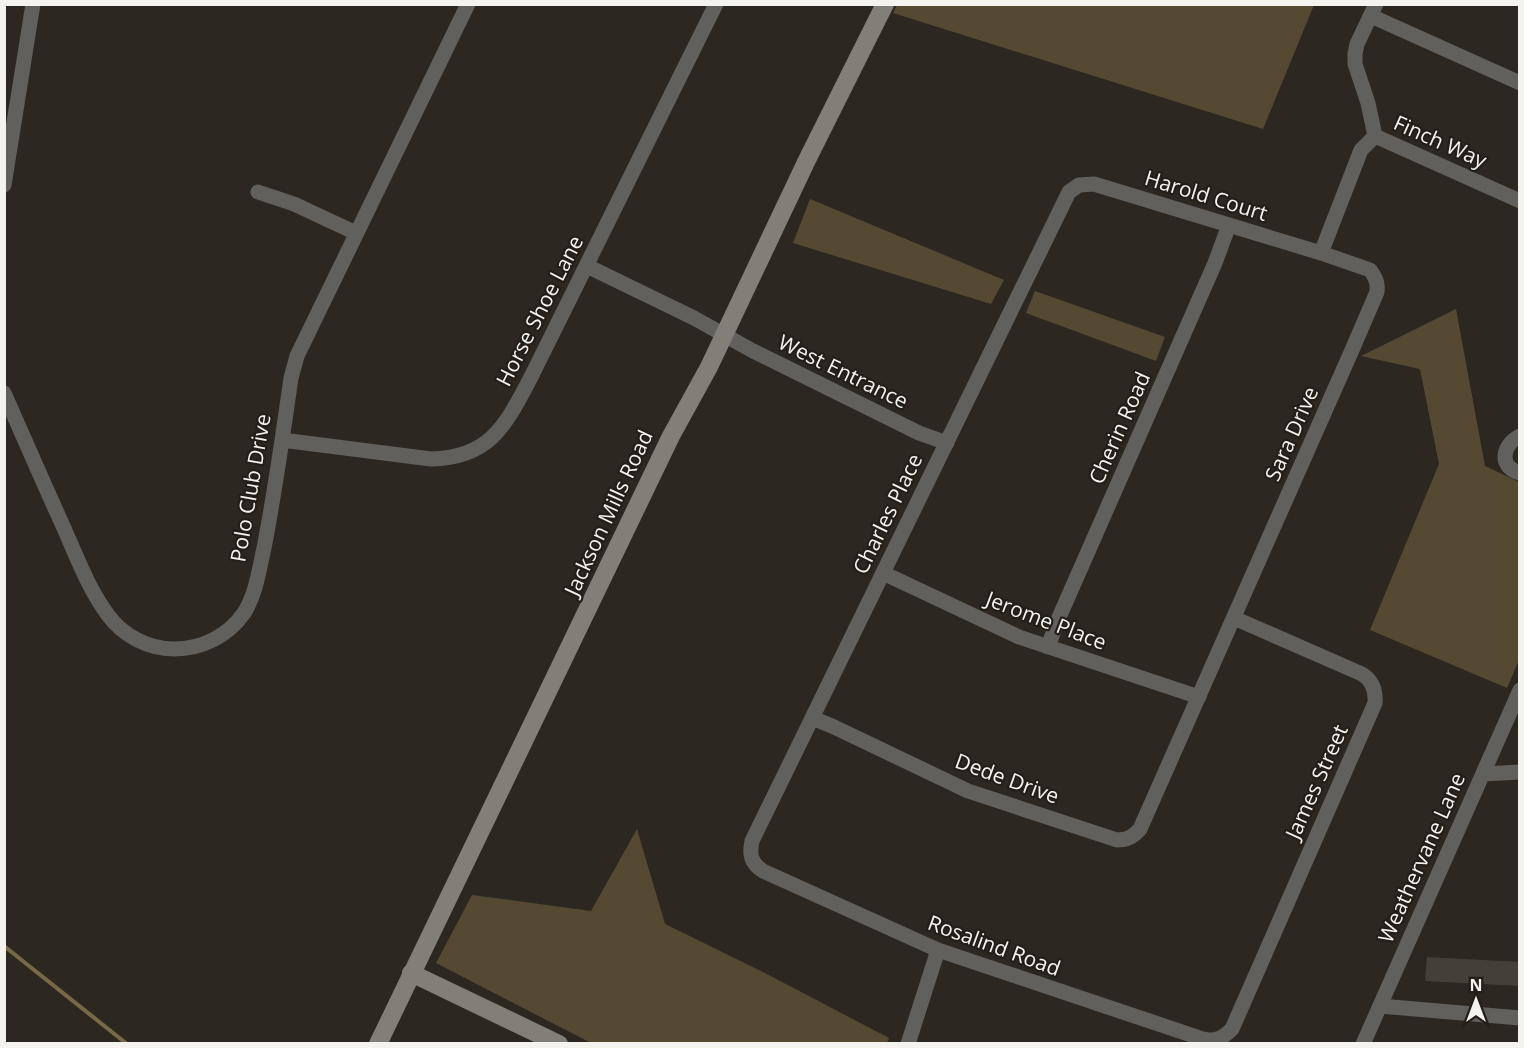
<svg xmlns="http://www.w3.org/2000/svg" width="1524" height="1048" viewBox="0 0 1524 1048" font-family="'Open Sans',sans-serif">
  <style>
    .green { fill: #554932 }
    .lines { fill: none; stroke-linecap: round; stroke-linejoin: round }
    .stream { stroke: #796846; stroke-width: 4 }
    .building { fill: #444038 }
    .street { stroke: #62605d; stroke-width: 15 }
    .secondary { stroke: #827f79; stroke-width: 18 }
    .labels { text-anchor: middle; stroke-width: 4.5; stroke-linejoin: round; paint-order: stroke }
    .street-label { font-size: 21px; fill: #f5f3ee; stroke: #221f18 }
  </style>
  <rect width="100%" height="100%" fill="#2c2821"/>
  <path class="green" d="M897,5V4L1314,5L1263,129L893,13Z
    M810,199L1004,280L991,304L793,243Z
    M1035,291L1165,337L1156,361L1026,313Z
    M1456,309L1485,466L1519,482V660L1507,688L1370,630L1439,464L1420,369L1361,356Z
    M637,829L665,924L763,972L889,1038L887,1043H591L436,963L472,895L591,911Z"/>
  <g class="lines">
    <path class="stream" d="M4,946L127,1044"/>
  </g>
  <path class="building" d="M1427,957L1520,962V986L1425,981Z"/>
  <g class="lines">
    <path class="street" d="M1371,16L1520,83
      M1375,136L1520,201
      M1375,136L1368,103L1355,64V54L1357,44L1376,4
      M4,185L33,4
      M258,192L294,204L356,233
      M1321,253L1361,150L1375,136
      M587,266L694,318L753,351L919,433L947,443
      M4,393C24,438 43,482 63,526C76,555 89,590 108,615C123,636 149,649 174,649C202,649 228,636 244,613C256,594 259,570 264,548C275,492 283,434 291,378L297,356L468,4
      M1520,436C1502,445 1498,467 1520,473
      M282,440L431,459C491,458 506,424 531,377L716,4
      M883,573L1019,637L1199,697
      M1048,647L1057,622L1215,263L1229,225
      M812,718L832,726L968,791L1117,840C1127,840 1133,837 1140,829L1352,350L1377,292C1378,283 1376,278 1370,270L1321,253L1094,184L1079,185L1069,192L752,841C749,855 751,863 763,871L938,950L1203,1039C1215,1042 1223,1038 1232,1029L1375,703C1376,691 1373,681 1362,674L1234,618
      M1483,774L1520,772
      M1380,1006L1520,1018
      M908,1044L938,950
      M1363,1044L1520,690"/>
    <path class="secondary" d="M411,973L559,1044
      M378,1044L671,436L709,367L807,160L885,4"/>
  </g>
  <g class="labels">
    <g class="street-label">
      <text transform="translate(1440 142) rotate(24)" y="7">Finch Way</text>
      <text transform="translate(1206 196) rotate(17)" y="7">Harold Court</text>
      <text transform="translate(540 311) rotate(-63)" y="7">Horse Shoe Lane</text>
      <text transform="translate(843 372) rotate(26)" y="7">West Entrance</text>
      <text transform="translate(1120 428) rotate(-66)" y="7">Cherin Road</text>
      <text transform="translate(1292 434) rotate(-66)" y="7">Sara Drive</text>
      <text transform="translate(251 488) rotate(-80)" y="7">Polo Club Drive</text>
      <text transform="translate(609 513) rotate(-65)" y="7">Jackson Mills Road</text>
      <text transform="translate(888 514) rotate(-64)" y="7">Charles Place</text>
      <text transform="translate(1046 621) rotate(21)" y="7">Jerome Place</text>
      <text transform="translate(1007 779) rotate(20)" y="7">Dede Drive</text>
      <text transform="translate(1317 782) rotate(-66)" y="7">James Street</text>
      <text transform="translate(1422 858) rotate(-66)" y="7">Weathervane Lane</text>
      <text transform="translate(994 946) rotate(20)" y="7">Rosalind Road</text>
    </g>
  </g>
  <rect width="1524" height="1048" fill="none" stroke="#f5f3ee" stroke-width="12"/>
  <g transform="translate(1476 1000)" stroke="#221f18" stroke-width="4.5" paint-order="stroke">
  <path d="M0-4.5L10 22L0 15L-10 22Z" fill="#f5f3ee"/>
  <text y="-9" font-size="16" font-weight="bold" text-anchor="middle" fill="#f5f3ee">N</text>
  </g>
</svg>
